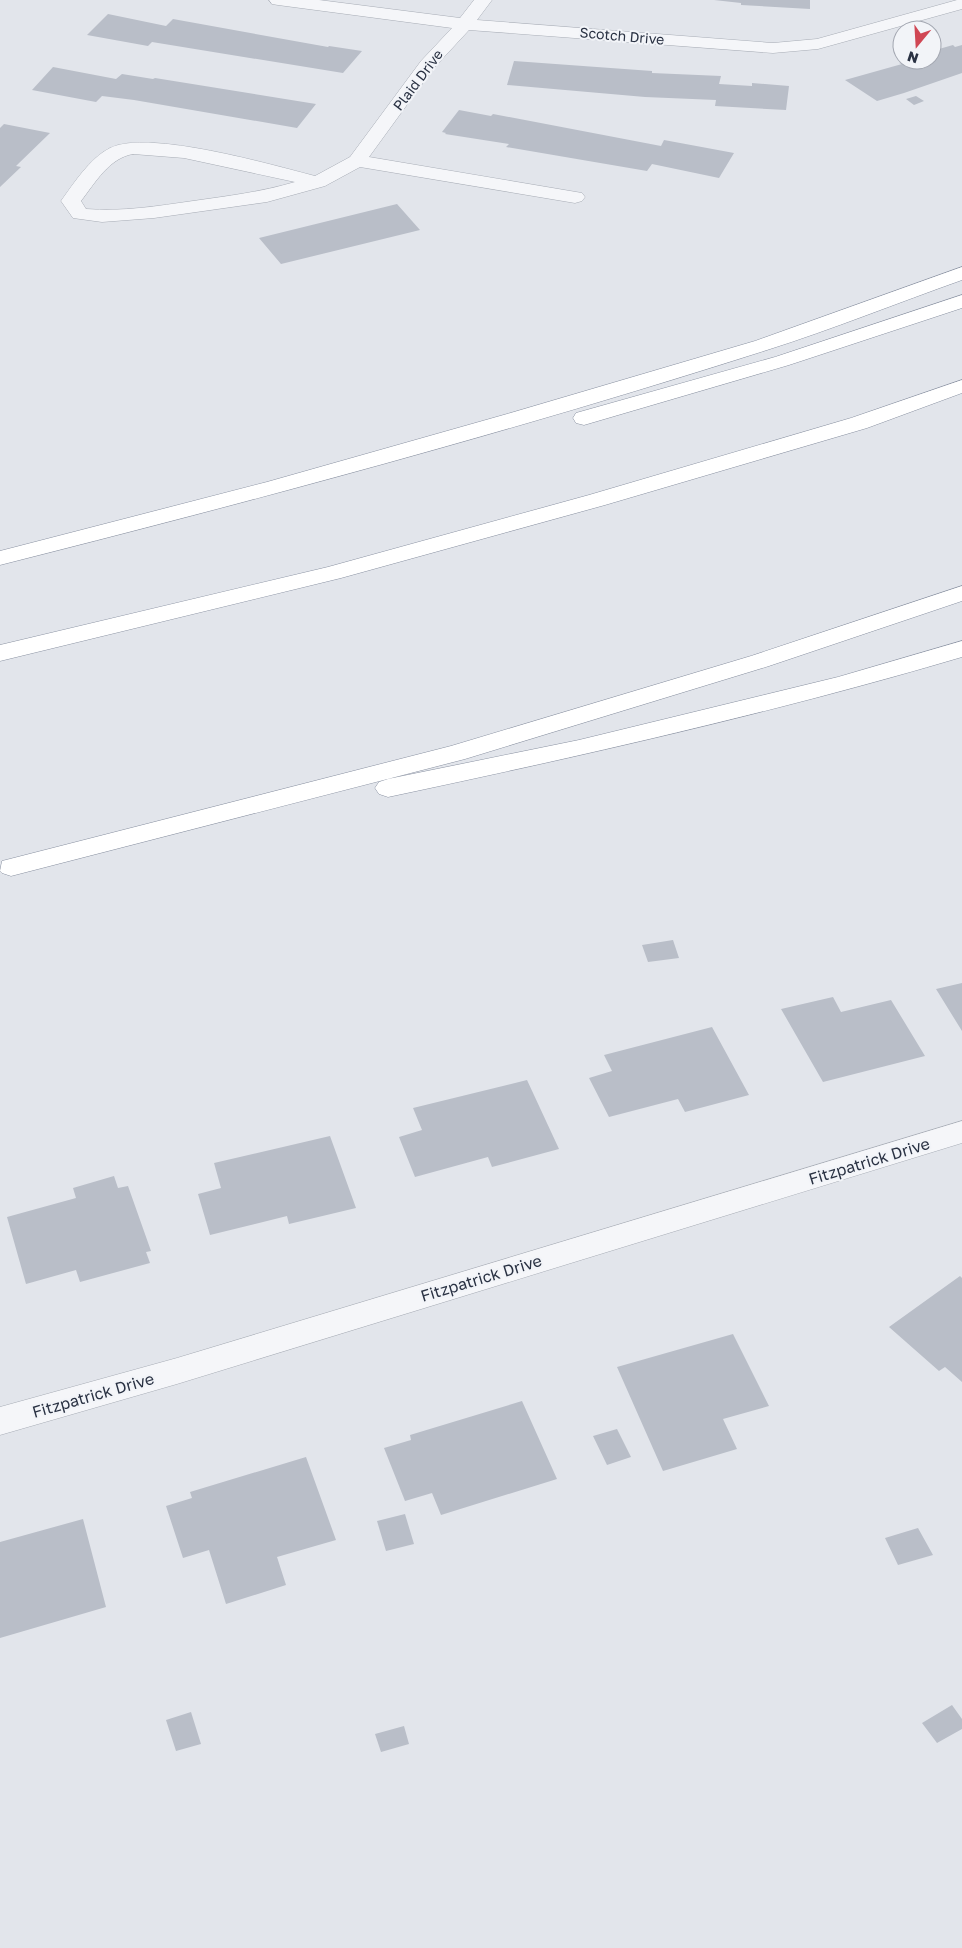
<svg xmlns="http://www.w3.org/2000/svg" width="962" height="1948" viewBox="0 0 962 1948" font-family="'Golos Text',sans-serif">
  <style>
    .building { fill: #b9bec8 }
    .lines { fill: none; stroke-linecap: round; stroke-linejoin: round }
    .minor-casing { stroke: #a7acb5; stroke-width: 1 }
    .motorway-casing { stroke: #8991a1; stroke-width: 1 }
    .minor { fill: #f5f6f9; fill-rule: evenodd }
    .motorway { fill: #fff; fill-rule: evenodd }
    .labels { text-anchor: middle; stroke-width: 4; stroke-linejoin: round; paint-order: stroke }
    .far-street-label { font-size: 14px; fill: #2a3243; stroke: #f2f4f8 }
    .street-label { font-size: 16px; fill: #2a3243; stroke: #f2f4f8 }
  </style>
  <rect width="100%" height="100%" fill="#e2e5eb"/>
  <path class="building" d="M714,0H810V9L741,5V3Z
    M108,14L166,26L173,19L328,47L329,46L362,51L343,73L152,42L148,46L87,35Z
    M953,45L955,47L962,45V73L904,93L877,101L845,80L902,64L899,63L908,60H932V51Z
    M514,61L652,71V73L721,76L719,84L752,86V83L789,86L786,110L715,106L716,100L645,97L507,85Z
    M53,67L116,79L122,74L153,79L155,78L316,104L297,128L134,100L102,96L96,102L32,90Z
    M916,96L924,101L914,105L906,99Z
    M459,110L491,116L493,114L661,146L664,140L734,153L719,178L652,164L647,171L506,147L509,144L445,134L446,133L442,132Z
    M4,124L50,133L16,166L21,167L0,187V128Z
    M397,204L420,230L281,264L259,238Z
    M673,940L679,958L648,962L642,945Z
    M962,983V1031L936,989Z
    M833,997L841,1012L891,1000L925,1056L823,1082L781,1009Z
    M712,1027L749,1095L685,1112L678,1099L609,1117L589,1078L612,1071L604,1055Z
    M527,1080L559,1149L492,1167L488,1157L415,1177L399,1137L422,1130L413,1108Z
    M330,1136L356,1208L289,1224L287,1216L210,1235L198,1194L221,1188L214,1163Z
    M114,1176L118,1188L128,1186L151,1251L146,1252L150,1263L80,1282L76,1270L26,1284L7,1217L76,1198L73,1188Z
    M960,1276L962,1278V1382L945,1367L939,1371L889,1327Z
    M733,1334L769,1406L723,1419L737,1449L663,1471L617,1367Z
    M522,1401L557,1479L441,1515L432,1493L405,1501L384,1448L411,1440L410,1435Z
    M617,1429L631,1457L607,1465L593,1436Z
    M306,1457L336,1540L277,1557L286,1585L226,1604L209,1550L183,1558L166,1506L192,1498L190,1492Z
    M405,1514L414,1544L386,1551L377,1521Z
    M83,1519L106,1607L0,1638V1542Z
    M918,1528L933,1555L898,1565L885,1538Z
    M952,1705L962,1719V1729L937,1743L922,1723Z
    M191,1712L201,1744L176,1751L166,1720Z
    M404,1726L409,1744L381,1752L375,1734Z"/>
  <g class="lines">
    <g class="minor-casing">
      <path id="minor" d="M269,0H319L460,18L474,0H492L477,20L773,43L817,39L957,0H962V9L818,49L773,53L469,30L433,69L369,157L582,193L585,197L582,201L575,203L360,167L325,186L267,202L154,218L102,222L73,218L61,201C74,183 90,158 110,148C148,129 272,165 315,176L350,157L421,61L452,28L278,5L272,4ZM133,154L184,158L295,182C261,192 228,196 193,201C158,206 122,212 86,209L81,201C95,183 109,158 133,154Z
        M962,1121V1143L177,1384L0,1435V1407L177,1358Z"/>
    </g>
    <g class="motorway-casing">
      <path id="motorway" d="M962,267V280C897,303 833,329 767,350C514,431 257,500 0,565V551L267,482L507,414L755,341Z
        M962,295V308L789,365L584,425L576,423L573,418L576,413L775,357Z
        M962,380V393L867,428L605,505L341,578L0,661V645L328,567L589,495L851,418Z
        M962,586V601L769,666L465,759L11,876L2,873L0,871L2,861L451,746L751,656Z
        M962,641V657C773,713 581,756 388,797L379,794L375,788L379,782L388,779L579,740L838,677Z"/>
    </g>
    <use href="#minor" class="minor"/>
    <use href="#motorway" class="motorway"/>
  </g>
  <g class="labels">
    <g class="far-street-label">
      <text transform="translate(622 36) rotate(5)" y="5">Scotch Drive</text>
      <text transform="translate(418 80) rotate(-53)" y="5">Plaid Drive</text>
    </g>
    <g class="street-label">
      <text transform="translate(869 1161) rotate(-17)" y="6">Fitzpatrick Drive</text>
      <text transform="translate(481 1278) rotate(-17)" y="6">Fitzpatrick Drive</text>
      <text transform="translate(93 1395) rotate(-16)" y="6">Fitzpatrick Drive</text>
    </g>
  </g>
  <g transform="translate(917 45) rotate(198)"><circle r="24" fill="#f2f4f8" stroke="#a2a6b0"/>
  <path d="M0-4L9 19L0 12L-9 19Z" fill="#d04754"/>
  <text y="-8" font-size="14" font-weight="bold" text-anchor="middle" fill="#2a3243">N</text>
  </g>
</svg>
